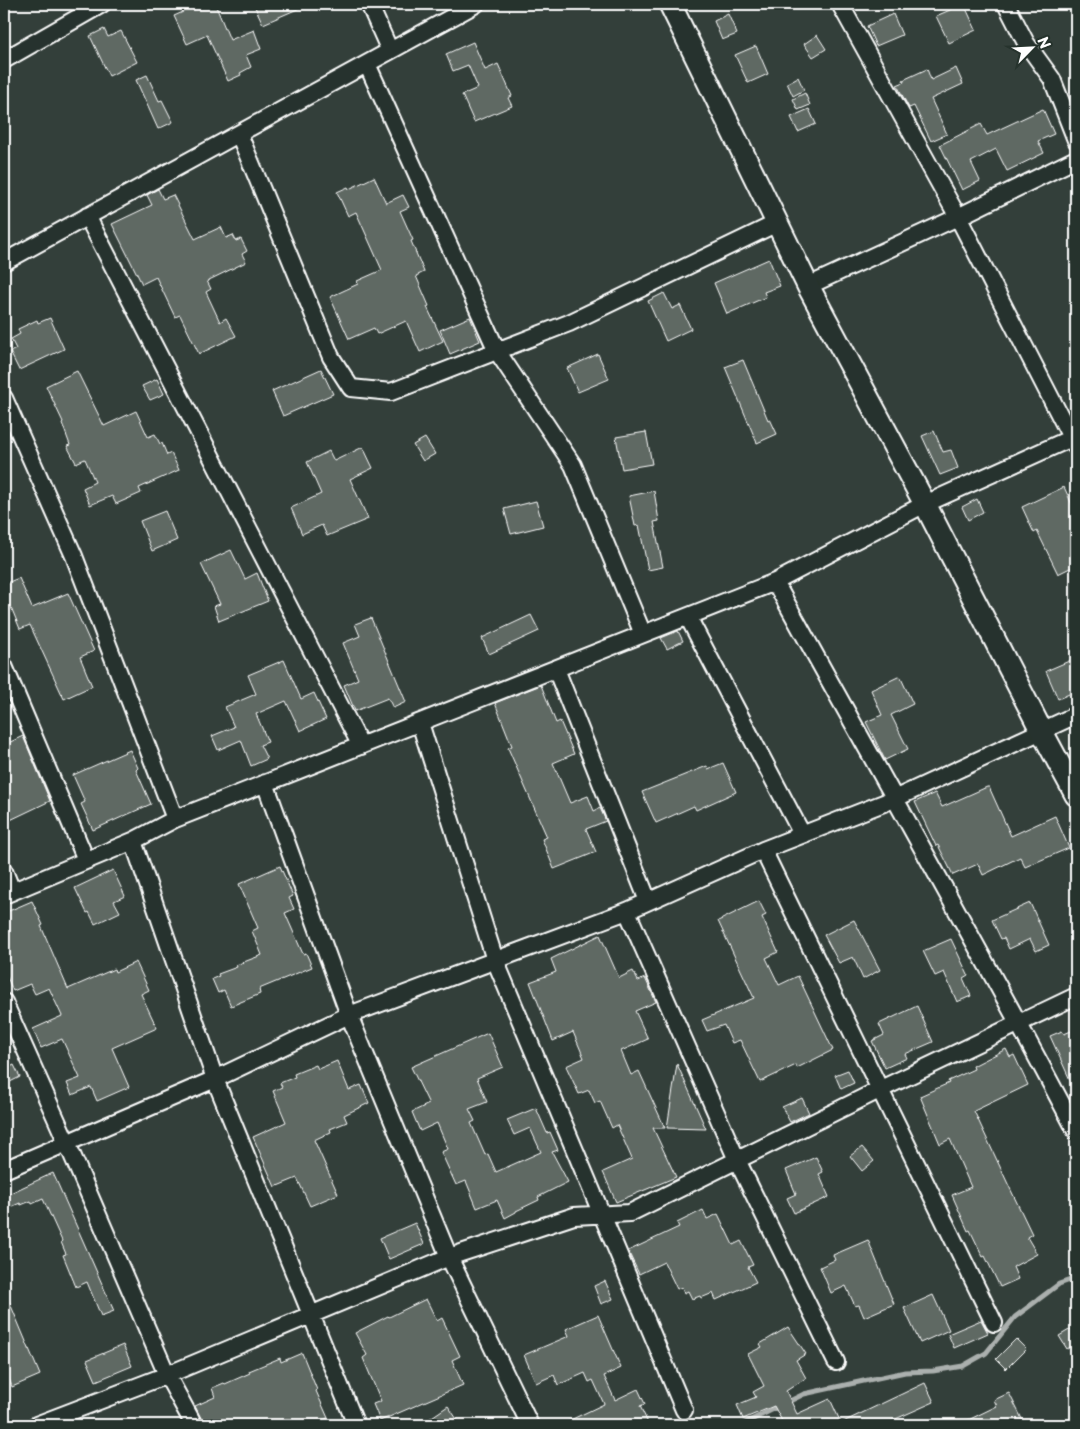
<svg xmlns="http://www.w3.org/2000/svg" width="1080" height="1429" viewBox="0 0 1080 1429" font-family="'Playpen Sans',sans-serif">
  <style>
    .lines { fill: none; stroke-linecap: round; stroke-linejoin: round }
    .stream { stroke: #abb0ae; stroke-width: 5 }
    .building { fill: #5f6964; stroke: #fff }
    .minor-casing { stroke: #fff; stroke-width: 20 }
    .major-casing { stroke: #fff; stroke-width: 25 }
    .minor { stroke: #26332d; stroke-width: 16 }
    .major { stroke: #26332d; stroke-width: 21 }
  </style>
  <rect width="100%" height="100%" fill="#333f3a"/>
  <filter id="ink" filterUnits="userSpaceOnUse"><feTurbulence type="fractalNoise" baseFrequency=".02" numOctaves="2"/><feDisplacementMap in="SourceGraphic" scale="10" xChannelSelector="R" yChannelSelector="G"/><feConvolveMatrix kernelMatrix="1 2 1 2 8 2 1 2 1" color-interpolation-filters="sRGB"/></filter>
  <g filter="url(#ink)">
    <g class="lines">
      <path class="stream" d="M741,1425L804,1394L905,1372L933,1371L963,1366L986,1353L1015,1317L1059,1284L1076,1278"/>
    </g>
    <path class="building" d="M189,4H215L230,40L254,30L261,49L246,55L251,67L240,73L241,75L228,81L207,35L187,44L174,16L183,12L180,7Z
      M263,4H309L263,24L255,7Z
      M964,4L976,30L949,43L936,16Z
      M728,14L737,34L722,40L714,21Z
      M893,14L902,35L876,46L867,26Z
      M104,29L108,37L121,31L137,62L109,76L90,36Z
      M817,35L826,49L813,57L804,44Z
      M473,42L485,70L498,64L512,96L508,98L512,106L474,122L462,95L478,88L468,65L453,71L446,54Z
      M756,46L768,74L748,83L735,55Z
      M956,68L963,84L931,99L947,134L931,141L914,106L909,108L897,85L904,82L903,80L927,69L931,80Z
      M147,75L159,101L162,100L173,122L158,129L136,80Z
      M798,77L804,90L793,96L787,83Z
      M805,93L810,105L798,110L793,99Z
      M809,109L816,124L798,132L791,117Z
      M1043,109L1054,134L1038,141L1044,153L1007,171L996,149L971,162L980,181L962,190L940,145L981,124L987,135Z
      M374,177L386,203L403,195L409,207L400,211L413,240L411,241L424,272L416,276L429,306L427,307L443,341L420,352L406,321L377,334L374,328L349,339L330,297L358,284L357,281L382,270L356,212L348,216L337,192L348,187L349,189Z
      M158,189L163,199L173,195L195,239L221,227L226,238L233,235L236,241L241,239L247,251L242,254L246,262L207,281L211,289L206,292L220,322L226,318L236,336L199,354L180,315L175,317L156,277L142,284L112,224L152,205L147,195Z
      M769,259L780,286L764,292L766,297L727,314L714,283Z
      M664,293L672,309L680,305L691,329L666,341L648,301Z
      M470,317L480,341L450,354L440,330Z
      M50,318L64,349L19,370L10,352L16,349L11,339L20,334L18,329L37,320L38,323Z
      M598,354L609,379L578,392L567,368Z
      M743,360L768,420L770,419L777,434L757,443L725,367Z
      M321,369L333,394L283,416L272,391Z
      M77,371L104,426L136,411L148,437L155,434L160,444L162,443L167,455L171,453L179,470L139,488L141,493L116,504L112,496L90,505L83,488L95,482L85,459L76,463L67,446L70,445L62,423L63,422L46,386Z
      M157,379L164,394L150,400L142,386Z
      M934,431L943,452L951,450L958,468L940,475L922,436Z
      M646,432L652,464L622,469L616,437Z
      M425,438L435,454L423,461L413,445Z
      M363,447L373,468L350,479L368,519L327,536L322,525L302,534L291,508L321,494L307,462L329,451L334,461Z
      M1064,487L1076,513L1072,515L1076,525V565L1058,574L1037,531L1034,533L1022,507Z
      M654,491L659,521L654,522L663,567L648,570L639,525L635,526L629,496Z
      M977,499L983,512L968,520L962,507Z
      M536,501L543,526L511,534L504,509Z
      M165,511L177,540L152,551L140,521Z
      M231,550L245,579L257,573L268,601L219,621L214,606L220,604L201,564Z
      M19,578L32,608L68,593L94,651L80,657L92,686L64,699L30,625L20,629L11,607L4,610V584Z
      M531,615L539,631L489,654L482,638Z
      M371,618L406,702L393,708L388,698L355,711L344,685L358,679L343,643L360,636L355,624Z
      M678,631L683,641L667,649L661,638Z
      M1076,658V691L1058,699L1046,671Z
      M284,660L301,699L314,693L326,719L300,731L286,701L256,714L268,742L260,745L267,759L251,766L241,740L218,750L212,736L234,727L225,707L256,694L248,675Z
      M900,676L913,704L891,715L908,749L885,760L866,722L882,715L871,690Z
      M541,685L556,723L560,721L574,754L553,763L570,803L588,796L594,811L600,808L606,821L586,829L596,852L554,869L542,839L547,837L508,748L512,746L495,703Z
      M23,736L50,801L4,823V745Z
      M130,750L138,768L136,770L151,804L93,830L81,804L85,802L73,775Z
      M723,763L736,792L696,810L694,806L656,823L642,792L707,766L708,769Z
      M987,787H989L1011,836L1055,816L1069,848L1025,867L1020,857L983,875L978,864L953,875L938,845L936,846L915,802L935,793L942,807Z
      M280,866L293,896L289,898L294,909L285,913L303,954L306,953L312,967L259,989L260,994L231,1006L224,990L218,993L212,979L219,976L218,974L237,967L236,965L262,955L252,931L258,928L239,884Z
      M113,870L125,896L114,901L120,912L95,924L89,912L87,913L75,888Z
      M32,901L43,925L41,926L68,989L114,969L115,972L136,962L149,990L141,994L157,1028L112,1048L129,1087L97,1101L91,1087L72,1095L67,1083L80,1078L62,1039L41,1048L33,1029L62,1016L49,988L35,994L30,984L13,991L4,970V913Z
      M759,901L766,915L762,917L778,952L766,958L779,985L798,976L833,1050L797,1068L796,1065L760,1082L740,1040L732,1043L724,1025L707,1031L702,1020L754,998L718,921Z
      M1030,903L1049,945L1036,951L1030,939L1009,949L1004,938L1001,939L992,920Z
      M854,920L880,970L863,979L853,957L839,963L824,935Z
      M600,935L619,978L633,971L638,981L645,978L656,1002L635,1011L648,1039L621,1051L631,1075L639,1071L665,1128H653L676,1177L616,1202L603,1172L632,1159L617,1125L612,1128L600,1101L595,1103L589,1090L579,1094L566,1066L584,1058L573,1032L553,1041L530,982L556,972L551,959Z
      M951,939L968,975L963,978L971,996L957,1002L944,972L935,976L923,951Z
      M917,1006L933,1042L905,1054L907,1058L885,1068L872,1041L884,1035L879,1024Z
      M1076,1029V1093L1050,1036L1062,1031L1064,1034Z
      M488,1033L503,1067L477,1078L487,1102L469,1109L475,1121L471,1123L485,1155L488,1154L496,1172L541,1152L530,1128L514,1135L507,1120L536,1108L547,1133L550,1132L558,1150L552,1152L568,1182L538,1197L539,1200L516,1211V1212L505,1218L497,1200L477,1208L466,1181L456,1185L441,1152L448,1149L437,1123L420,1131L412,1112L429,1104L411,1067Z
      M1006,1049L1010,1057L1014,1055L1028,1085L974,1111L1008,1184L1032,1234L1027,1237L1037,1254L1013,1267L1018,1279L1000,1287L985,1256L983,1257L970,1230L968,1231L952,1195L971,1187L950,1139L940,1144L920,1096L949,1083L948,1081L974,1069L973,1066Z
      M337,1061L349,1090L361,1085L369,1103L344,1115L347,1122L330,1129L331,1132L314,1140L338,1194L310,1206L297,1178L275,1187L253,1137L286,1122L273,1091L282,1087L280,1083L295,1077L294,1074L316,1065L318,1069Z
      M677,1064L706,1129L667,1128Z
      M14,1065L20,1077L4,1085V1070Z
      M848,1070L854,1083L841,1089L835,1075Z
      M802,1098L809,1113L790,1122L782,1107Z
      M862,1147L874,1161L862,1171L850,1156Z
      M816,1157L823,1172L819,1174L829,1197L794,1213L787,1198L796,1194L786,1170Z
      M53,1173L114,1311L101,1316L87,1282L76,1287L63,1255L66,1254L61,1242L62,1241L43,1199L32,1204L31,1201L21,1205L20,1203L4,1210V1196Z
      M703,1210L707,1219L718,1214L733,1245L741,1241L753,1265L748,1267L756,1282L716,1300L713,1293L701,1298L700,1296L692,1299L688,1291L684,1293L682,1287L677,1289L664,1262L639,1274L628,1251L679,1227L677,1223Z
      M415,1223L424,1244L389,1259L380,1238Z
      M868,1240L894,1304L864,1317L859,1305L855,1306L846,1286L831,1293L820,1267L835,1260L833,1255Z
      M605,1281L613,1299L601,1304L594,1286Z
      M4,1289L40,1375L12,1387L4,1365Z
      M933,1295L949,1330L920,1343L904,1308Z
      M426,1299L437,1321L442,1318L460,1356L452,1360L463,1385L380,1421L373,1404L381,1401L363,1358L367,1355L355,1333L388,1316L389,1317Z
      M598,1315L621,1368L604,1376L615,1400L638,1389L645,1404L640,1406L649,1425H560L604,1404L593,1380L589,1382L585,1373L558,1385L554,1375L536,1383L524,1355L569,1336L566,1329Z
      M981,1320L988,1333L954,1348L948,1334Z
      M1076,1326V1344L1067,1349L1059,1336Z
      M788,1327L806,1354L796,1360L806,1378L786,1391L797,1414L830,1399L841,1423L925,1383L934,1402L882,1425H771L782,1421L774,1406L743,1419L737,1405L756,1397L753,1392L764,1386L748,1354L762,1347L760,1344Z
      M1016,1339L1026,1349L1006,1369L996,1359Z
      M123,1345L132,1366L96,1381L87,1360Z
      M302,1353L317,1390L316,1391L328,1418L312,1425H204L195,1406L215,1397L212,1388L224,1383L225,1384L250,1373L249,1371L280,1358L281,1362Z
      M1009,1393L1025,1425H958L997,1406L994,1400Z
      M448,1406L461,1425H420Z"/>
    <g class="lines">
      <g class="minor-casing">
        <path id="minor" d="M369,4L390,51
          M840,4L958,217L1076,447
          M1006,4L1026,43L1052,79L1076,140
          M4,60L102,4
          M367,64L497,351L573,465L643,634
          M239,134L331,357L351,388L391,392L569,323L777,223
          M87,216L361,746
          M4,262L476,4
          M808,286L958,217L1076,159
          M4,398L74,556L175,819
          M775,582C875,765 979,946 1076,1131
          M688,617L802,834
          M4,666L86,860
          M556,669L648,901
          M420,723L495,960L684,1410
          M265,783L349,1015L449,1257L530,1425
          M133,841L215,1079L356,1425
          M763,850L994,1323
          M4,871L12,891
          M4,895L133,841L175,819L775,582L925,504L1076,436
          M627,911L737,1160L836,1362
          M4,1002L67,1143L167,1375L194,1425
          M4,1170L215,1079L349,1015L627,911L763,850L894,799L1076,715
          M36,1425L167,1375L449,1257L574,1216L630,1213L881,1089L1076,996"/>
      </g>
      <g class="major-casing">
        <path id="major" d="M670,4L808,286L925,504L1041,730L1076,795"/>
      </g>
      <use href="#minor" class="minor"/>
      <use href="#major" class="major"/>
    </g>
  </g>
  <rect width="1080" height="1429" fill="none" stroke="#26332d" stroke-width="20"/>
  <rect x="10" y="10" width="1060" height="1409" fill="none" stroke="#fff" stroke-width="2" filter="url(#ink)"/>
  <g transform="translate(1032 48) rotate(66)" stroke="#26332d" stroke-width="4" paint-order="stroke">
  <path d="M0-4L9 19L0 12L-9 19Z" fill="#ffffff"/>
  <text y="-8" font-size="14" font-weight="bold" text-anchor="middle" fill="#ffffff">N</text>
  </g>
</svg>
